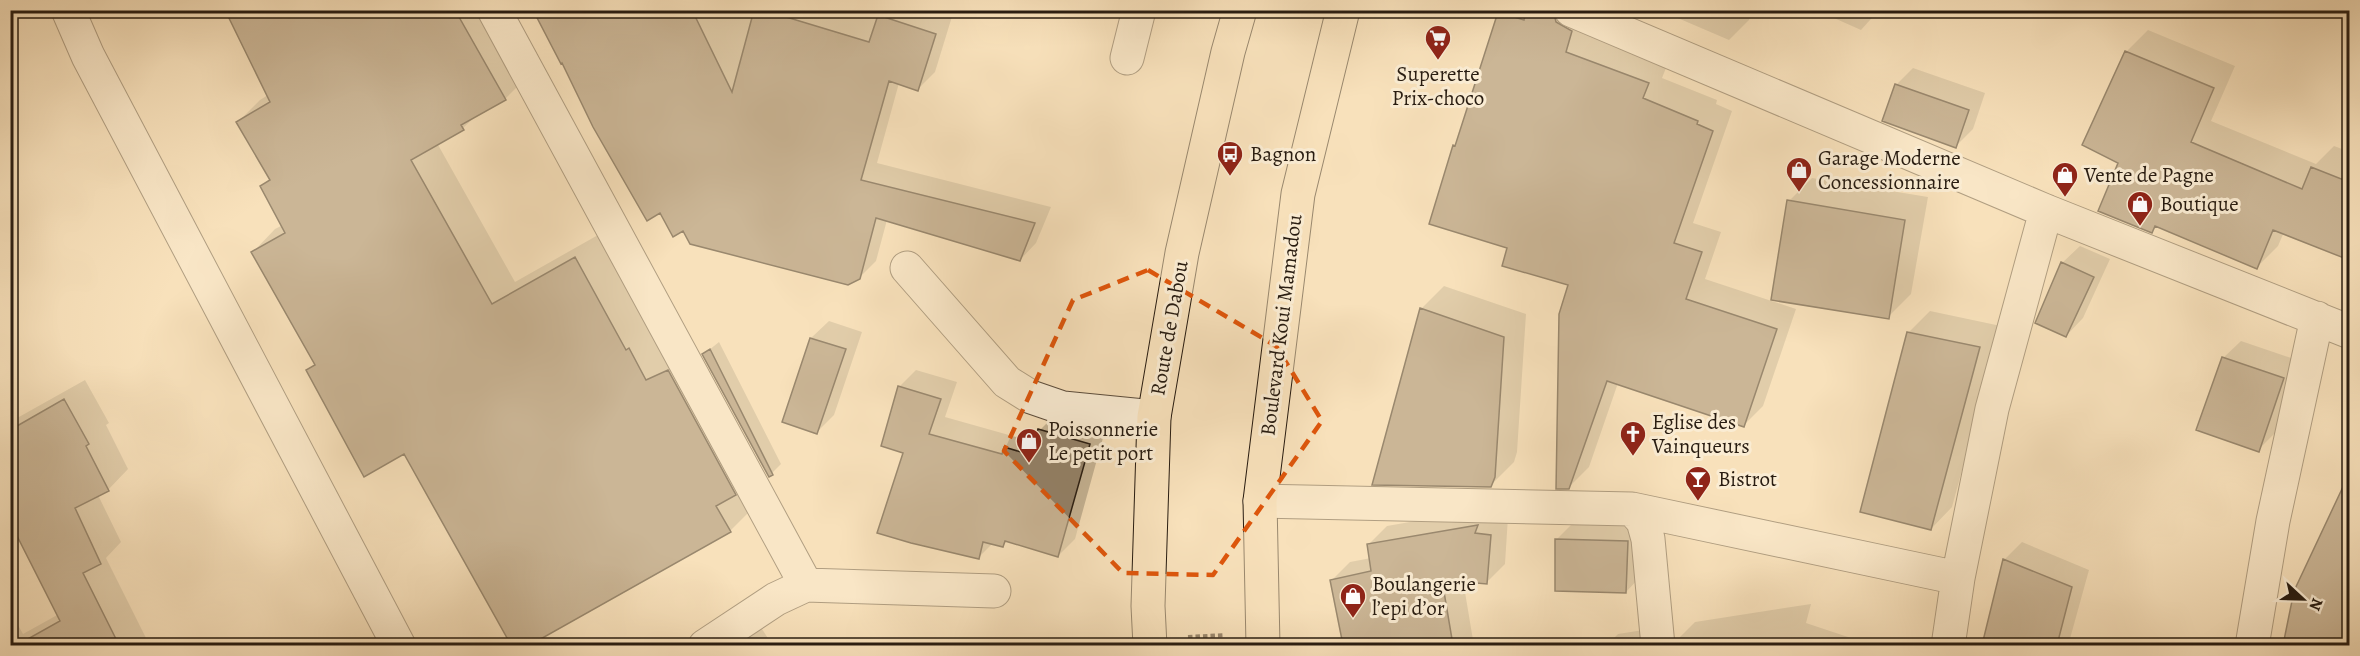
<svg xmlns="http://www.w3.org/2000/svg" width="2360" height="656" viewBox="0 0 2360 656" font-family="Alegreya,serif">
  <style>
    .shadow { fill: #0003 }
    .building { fill: #948269; stroke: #281c11; stroke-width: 1.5 }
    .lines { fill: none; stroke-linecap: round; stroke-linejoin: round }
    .minor-casing { stroke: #5c4d3c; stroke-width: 35 }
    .major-casing { stroke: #281c11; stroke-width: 35 }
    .path { stroke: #281c11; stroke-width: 4; stroke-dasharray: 4.5 3; stroke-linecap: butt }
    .minor { stroke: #faecd3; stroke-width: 33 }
    .major { stroke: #f8e1bb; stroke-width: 33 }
    .marked { fill: none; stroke: #de560c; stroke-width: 4.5; stroke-dasharray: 12 8; stroke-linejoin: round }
    .labels { text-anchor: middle; stroke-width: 6; stroke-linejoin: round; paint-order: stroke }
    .poi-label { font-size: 21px; fill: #281c11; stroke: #faecd3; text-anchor: start }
    .street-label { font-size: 21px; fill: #281c11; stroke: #faecd3 }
  </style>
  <rect width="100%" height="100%" fill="#f8e1bb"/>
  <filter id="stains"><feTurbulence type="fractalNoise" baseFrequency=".00333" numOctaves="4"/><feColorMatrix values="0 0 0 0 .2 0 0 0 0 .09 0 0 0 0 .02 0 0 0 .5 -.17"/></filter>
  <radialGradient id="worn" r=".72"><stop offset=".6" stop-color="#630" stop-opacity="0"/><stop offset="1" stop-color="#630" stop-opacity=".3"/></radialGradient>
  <path class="shadow" d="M227,10H490L528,76L505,99L478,114L463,128L437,143L515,282L598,235L752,509L730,531L527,646H513L405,452L307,371L315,363L253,252L275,229L283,225L262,187L270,178L238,122L260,100L268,95Z
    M535,10H954L935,72L918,89L899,83L877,163L1051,207L1036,243L1020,260L887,220L876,261L859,278L563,61Z
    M1500,10H1591L1668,63L1662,78L1717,100L1716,104L1732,111L1693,223L1721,232L1705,279L1796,309L1763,406L1743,426L1618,383L1589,467L1569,487L1570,284L1509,247L1454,146L1458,141Z
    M1659,10H1753L1749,20L1729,40Z
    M1816,10H1879L1861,30Z
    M2148,30L2235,66L2211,121L2316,164L2334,146L2350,152V258L2284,232L2278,246L2257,267L2158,226L2152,231L2120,162L2083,144L2127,51Z
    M1913,68L1985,93L1973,129L1956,146L1896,85Z
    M1812,178L1928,197L1911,294L1888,317L1789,201Z
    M2080,246L2110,259L2083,318L2066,336L2062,263Z
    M1444,286L1526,314L1517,452L1514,462L1490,486L1421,309Z
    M1930,311L2001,326L1952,507L1931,529L1908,333Z
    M829,321L862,332L834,415L817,432L784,421L811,338Z
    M2241,341L2300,361L2275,433L2258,450L2223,358Z
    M719,342L781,464L772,473L704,354Z
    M916,370L957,382L945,417L1016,437L1022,431L1038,435L1040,430L1057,413L1106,427L1075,539L1058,556L1008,540L1003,546L993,543L979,557L905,452L899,387Z
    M85,380L109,423L106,425L128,469L108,490L98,495L121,542L106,558L150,646H10V611L23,634L59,614L19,535L15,537L10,527V422Z
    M2350,495V646H2285L2296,591L2334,510Z
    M1495,507L1508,517L1505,564L1487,582L1463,580L1474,646H1344L1331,581L1350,562L1371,558L1368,545L1387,526Z
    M1574,522L1644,524L1643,574L1626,592L1557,539Z
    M2022,542L2089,570L2068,646H2001L1985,639L2005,559Z
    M1811,604L1806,623L1875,646L1678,645V639L1695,622Z
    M760,626L773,646H734Z
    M1656,628L1659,646H1601L1610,642L1618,634Z"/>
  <path class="building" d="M225,10H455L506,100L461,125L464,130L411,160L492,304L575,257L626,350L629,348L646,380L668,370L736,495L716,506L731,532L530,645H511L404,454L364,477L306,370L315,365L251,252L285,233L260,186L270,180L236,122L270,102Z
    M533,10H692L732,92L754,10H763L869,42L878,15L936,34L918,91L889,81L861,180L1035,223L1020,261L876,218L860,279L848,285L690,244L683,231L673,237L660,213L647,221L593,127L562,63L561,64Z
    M1526,10H1553L1556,22L1572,31L1566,52L1649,83L1643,98L1698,121L1697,124L1713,131L1674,243L1702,252L1686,299L1777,329L1744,427L1607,381L1569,489H1556L1559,314L1568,285L1502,266L1507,248L1429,224L1453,145L1455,146L1498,12L1524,20Z
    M2125,51L2214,88L2191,142L2302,189L2311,167L2349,182V260L2273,230L2257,269L2155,226L2152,233L2098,211L2118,163L2082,145Z
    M1895,84L1969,110L1956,148L1882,121Z
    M1787,200L1905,220L1889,319L1771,300Z
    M2061,262L2094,277L2066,337L2035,323Z
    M1420,308L1504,337L1495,477L1491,487L1372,485Z
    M1907,332L1980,347L1931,530L1860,512Z
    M810,338L846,349L817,434L782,422Z
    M710,349L773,475L769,477L702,354Z
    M2222,357L2284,378L2259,452L2196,430Z
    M898,386L941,399L929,434L1002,454L1004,447L1031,455L1038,429L1090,444L1058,557L1005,541L1003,547L983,542L979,559L911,543L877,533L903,453L881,446Z
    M64,399L89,444L86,446L109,491L75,508L101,564L83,573L119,645H17L60,621L10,522V430Z
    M2349,474V645H2283L2294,591Z
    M1478,525L1475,533L1491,535L1487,584L1442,580L1453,645H1343L1330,580L1371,571L1367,544Z
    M1555,539L1628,541L1626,593L1555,591Z
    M2003,559L2072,587L2057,645H1982Z"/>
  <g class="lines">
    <g class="minor-casing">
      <path id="minor" d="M68,10L88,56L399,646
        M494,10L806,585
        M1571,10L2046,211L2350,332
        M1127,58L1139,10
        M907,268L1007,382L1031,397L1063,408L1154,417
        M1260,501L1632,509L1643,521L1648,539L1658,646
        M1632,509L1958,578
        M705,646L776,599L806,585L994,591
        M1948,646L1958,578L1992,409L2046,211
        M2252,646L2273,521L2317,318"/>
    </g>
    <g class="major-casing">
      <path id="major" d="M1150,646L1148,606L1154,417L1182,253L1228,52L1240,10
        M1263,646L1260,501L1298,194L1343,10"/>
    </g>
    <path class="path" d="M1188,637L1225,635"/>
    <use href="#minor" class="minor"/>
    <use href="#major" class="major"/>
  </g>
  <path d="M0 0H2360V656H0ZM1148,270L1276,346L1322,421L1213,575L1123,573L1004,451L1073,300Z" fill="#f8e1bb" fill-opacity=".55" fill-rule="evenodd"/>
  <path class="marked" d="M1148,270L1276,346L1322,421L1213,575L1123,573L1004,451L1073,300Z"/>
  <defs>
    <g id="supermarket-pin" transform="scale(1.35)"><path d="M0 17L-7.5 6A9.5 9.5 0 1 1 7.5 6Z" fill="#8f2418" stroke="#faecd3"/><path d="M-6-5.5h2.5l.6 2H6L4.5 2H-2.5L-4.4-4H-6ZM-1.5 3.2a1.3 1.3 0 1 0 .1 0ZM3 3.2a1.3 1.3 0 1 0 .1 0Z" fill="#fff"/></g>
    <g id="bus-pin" transform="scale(1.35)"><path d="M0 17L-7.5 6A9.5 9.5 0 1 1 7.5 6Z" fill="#8f2418" stroke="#faecd3"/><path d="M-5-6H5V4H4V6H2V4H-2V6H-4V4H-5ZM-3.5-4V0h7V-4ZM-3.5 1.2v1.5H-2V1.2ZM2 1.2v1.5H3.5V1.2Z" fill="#fff"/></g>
    <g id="shop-pin" transform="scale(1.35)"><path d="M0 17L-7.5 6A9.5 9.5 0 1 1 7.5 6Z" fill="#8f2418" stroke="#faecd3"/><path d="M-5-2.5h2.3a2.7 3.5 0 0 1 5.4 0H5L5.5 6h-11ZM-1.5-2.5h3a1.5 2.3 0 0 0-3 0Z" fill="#fff"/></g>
    <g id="church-pin" transform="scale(1.35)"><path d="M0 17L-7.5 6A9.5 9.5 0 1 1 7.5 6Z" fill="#8f2418" stroke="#faecd3"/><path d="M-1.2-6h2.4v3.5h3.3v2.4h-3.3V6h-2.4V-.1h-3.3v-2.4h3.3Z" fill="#fff"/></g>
    <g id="bar-pin" transform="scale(1.35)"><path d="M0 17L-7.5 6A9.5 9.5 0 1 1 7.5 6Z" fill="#8f2418" stroke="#faecd3"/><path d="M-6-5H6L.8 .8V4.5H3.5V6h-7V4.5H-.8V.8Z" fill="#fff"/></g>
  </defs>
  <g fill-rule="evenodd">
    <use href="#supermarket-pin" x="1438" y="38"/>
    <use href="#bus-pin" x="1230" y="154"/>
    <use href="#shop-pin" x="1799" y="170"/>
    <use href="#shop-pin" x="2065" y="175"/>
    <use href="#shop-pin" x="2140" y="204"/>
    <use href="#church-pin" x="1633" y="434"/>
    <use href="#shop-pin" x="1029" y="441"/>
    <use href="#bar-pin" x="1698" y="479"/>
    <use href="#shop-pin" x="1353" y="596"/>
  </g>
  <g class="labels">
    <g class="poi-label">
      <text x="1438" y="81" text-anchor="middle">Superette<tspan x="1438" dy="24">Prix-choco</tspan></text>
      <text x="1250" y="161">Bagnon</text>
      <text x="1818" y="165">Garage Moderne<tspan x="1818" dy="24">Concessionnaire</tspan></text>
      <text x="2084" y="182">Vente de Pagne</text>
      <text x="2160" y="211">Boutique</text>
      <text x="1652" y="429">Eglise des<tspan x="1652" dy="24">Vainqueurs</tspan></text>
      <text x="1048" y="436">Poissonnerie<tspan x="1048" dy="24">Le petit port</tspan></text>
      <text x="1718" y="486">Bistrot</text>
      <text x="1372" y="591">Boulangerie<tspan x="1372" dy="24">l’epi d’or</tspan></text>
    </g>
    <g class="street-label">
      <text transform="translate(1281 325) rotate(-83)" y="7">Boulevard Koui Mamadou</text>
      <text transform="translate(1169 328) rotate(-80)" y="7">Route de Dabou</text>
    </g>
  </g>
  <rect width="2360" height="656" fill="none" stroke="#f8e1bb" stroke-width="36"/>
  <rect x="12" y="12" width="2336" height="632" fill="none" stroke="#281c11" stroke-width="3"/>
  <rect x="18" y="18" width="2324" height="620" fill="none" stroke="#281c11" stroke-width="1.5"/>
  <g transform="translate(2303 599) rotate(112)" stroke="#faecd3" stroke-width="4.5" paint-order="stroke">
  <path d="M0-4.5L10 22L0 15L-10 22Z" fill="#281c11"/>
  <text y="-9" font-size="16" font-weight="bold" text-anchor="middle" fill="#281c11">N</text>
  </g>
  <rect width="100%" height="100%" filter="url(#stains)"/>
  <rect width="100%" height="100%" fill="url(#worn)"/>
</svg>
